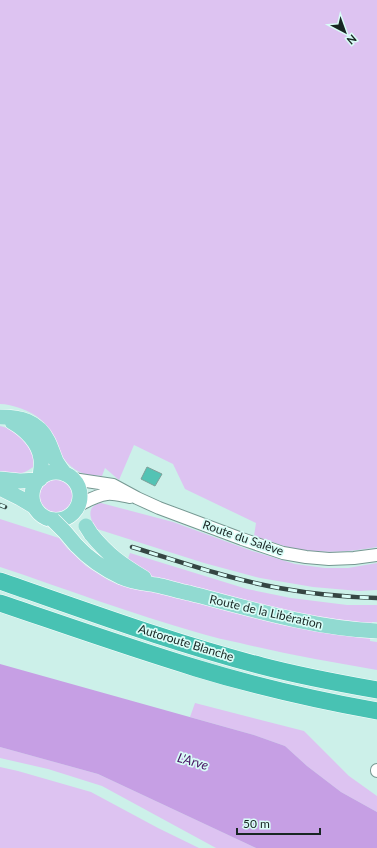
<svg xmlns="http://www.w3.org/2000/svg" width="377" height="848" viewBox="0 0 377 848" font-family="Lato,sans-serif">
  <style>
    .green { fill: #ddc3f1 }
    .water { fill: #c69fe4 }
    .building { fill: #53c3b4; stroke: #7d9f99 }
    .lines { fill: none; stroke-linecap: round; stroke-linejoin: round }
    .minor-casing { stroke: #769892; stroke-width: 14 }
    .major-casing { stroke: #fff; stroke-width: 16 }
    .highway-casing { stroke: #fff; stroke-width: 18 }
    .minor { stroke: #fff; stroke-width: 12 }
    .major { stroke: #91dad1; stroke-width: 15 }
    .highway { stroke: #48c2b3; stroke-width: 17 }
    .rail-casing { stroke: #354643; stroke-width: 4.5 }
    .rail { stroke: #d9fdf7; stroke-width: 3; stroke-dasharray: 9; stroke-linecap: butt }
    .major-bridge-casing { stroke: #fff; stroke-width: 16; stroke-linecap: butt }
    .major-bridge { stroke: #91dad1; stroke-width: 15 }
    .labels { text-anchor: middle; stroke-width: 3.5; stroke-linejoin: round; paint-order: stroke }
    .street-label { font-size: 12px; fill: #182623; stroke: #d9fdf7 }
    .water-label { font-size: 13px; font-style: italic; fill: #461362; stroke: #d9fdf7 }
  </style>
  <rect width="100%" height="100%" fill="#ccf0e9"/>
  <path class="green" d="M0,0H377V547C345,553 315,554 284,546C274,543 264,539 254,536L256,523L185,489L173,464L134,445L119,480L105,468L102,476C98,475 93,476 89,475C76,473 64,462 59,450C58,446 57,442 55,439C52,432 46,424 40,419C31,411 12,404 0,404Z
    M0,426L4,427L19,433L25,439L34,456L33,467C22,476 13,475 0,472Z
    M40 496a16 16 0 1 1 32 0a16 16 0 1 1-32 0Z
    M101,503L173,522L252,551L295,564L325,568H348L377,563V590L359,591L313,587L260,578L204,563L97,529C90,520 85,506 101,503Z
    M0,519L59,538L67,548L86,566L108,580L119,585L130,553L247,589L291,598L347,605H377V622H372L370,641L377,642V670C331,662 285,654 240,643C226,640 212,637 199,633C132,614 66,589 0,567Z
    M195,703L304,731L349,776L377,796V812L341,792L307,766L285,746L254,735L190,717Z
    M0,747L98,774L256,848H216L102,786L48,769L0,758Z
    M0,767L18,771L91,792L158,828L199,848H0Z"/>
  <path class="water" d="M0,664L254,735L285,746L307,766L341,792L377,812V848H256L98,774L0,747Z"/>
  <path class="building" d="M147,467L162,474L155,486L141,479Z"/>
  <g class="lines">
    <g class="minor-casing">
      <path id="minor" d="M73,479L113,485L137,498L159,508L242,539L283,553L306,557L329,559L354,558L377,555
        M79,505C87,501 97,495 107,494C114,493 123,496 130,497
        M377,770V771"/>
    </g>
    <g class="major-casing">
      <path id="major" d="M0,417C20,417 38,421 48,441C51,447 53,454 56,461C59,466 62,470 65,474
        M12,422C26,430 39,443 41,459C42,466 40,473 40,479
        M32 496a24 24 0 1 1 48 0a24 24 0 1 1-48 0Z
        M0,479L20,481L38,480
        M0,488L20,498L35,507
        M91,534C108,555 121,564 144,578
        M76,545C89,559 104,569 121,577C132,582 144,583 156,585C167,587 178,591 189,593C251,609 313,628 377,631"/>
    </g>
    <g class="highway-casing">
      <path id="highway" d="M0,581C87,611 173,643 262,666C300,676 338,683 377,690
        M0,603C65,625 130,648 196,668C255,686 316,700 377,711"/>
    </g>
    <use href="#minor" class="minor"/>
    <use href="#major" class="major"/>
    <use href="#highway" class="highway"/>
    <g class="rail-casing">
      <path id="rail" d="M0,505L5,507
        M132,547C181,562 229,579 279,588C312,594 344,597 377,598"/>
    </g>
    <use href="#rail" class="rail"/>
    <g class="major-bridge-casing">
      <path id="major-bridge" d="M53,520L65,532L76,545
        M86,526L91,534"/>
    </g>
    <use href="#major-bridge" class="major-bridge"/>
  </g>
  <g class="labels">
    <g class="street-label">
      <text transform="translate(243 538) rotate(19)" y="4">Route du Salève</text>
      <text transform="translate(266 612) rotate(13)" y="4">Route de la Libération</text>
      <text transform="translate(186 643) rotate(17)" y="4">Autoroute Blanche</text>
    </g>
    <g class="water-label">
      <text transform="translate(193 761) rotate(16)" y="5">L'Arve</text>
    </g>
  </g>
  <g transform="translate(345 32) rotate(139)" stroke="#d9fdf7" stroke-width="3" paint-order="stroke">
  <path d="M0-3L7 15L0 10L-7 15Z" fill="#182623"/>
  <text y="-6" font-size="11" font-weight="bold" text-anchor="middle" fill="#182623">N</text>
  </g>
  <path d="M237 828v6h83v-6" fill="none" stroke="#182623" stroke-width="2"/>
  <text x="243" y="828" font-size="12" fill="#182623" stroke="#d9fdf7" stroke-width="3" paint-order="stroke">50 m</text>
</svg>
